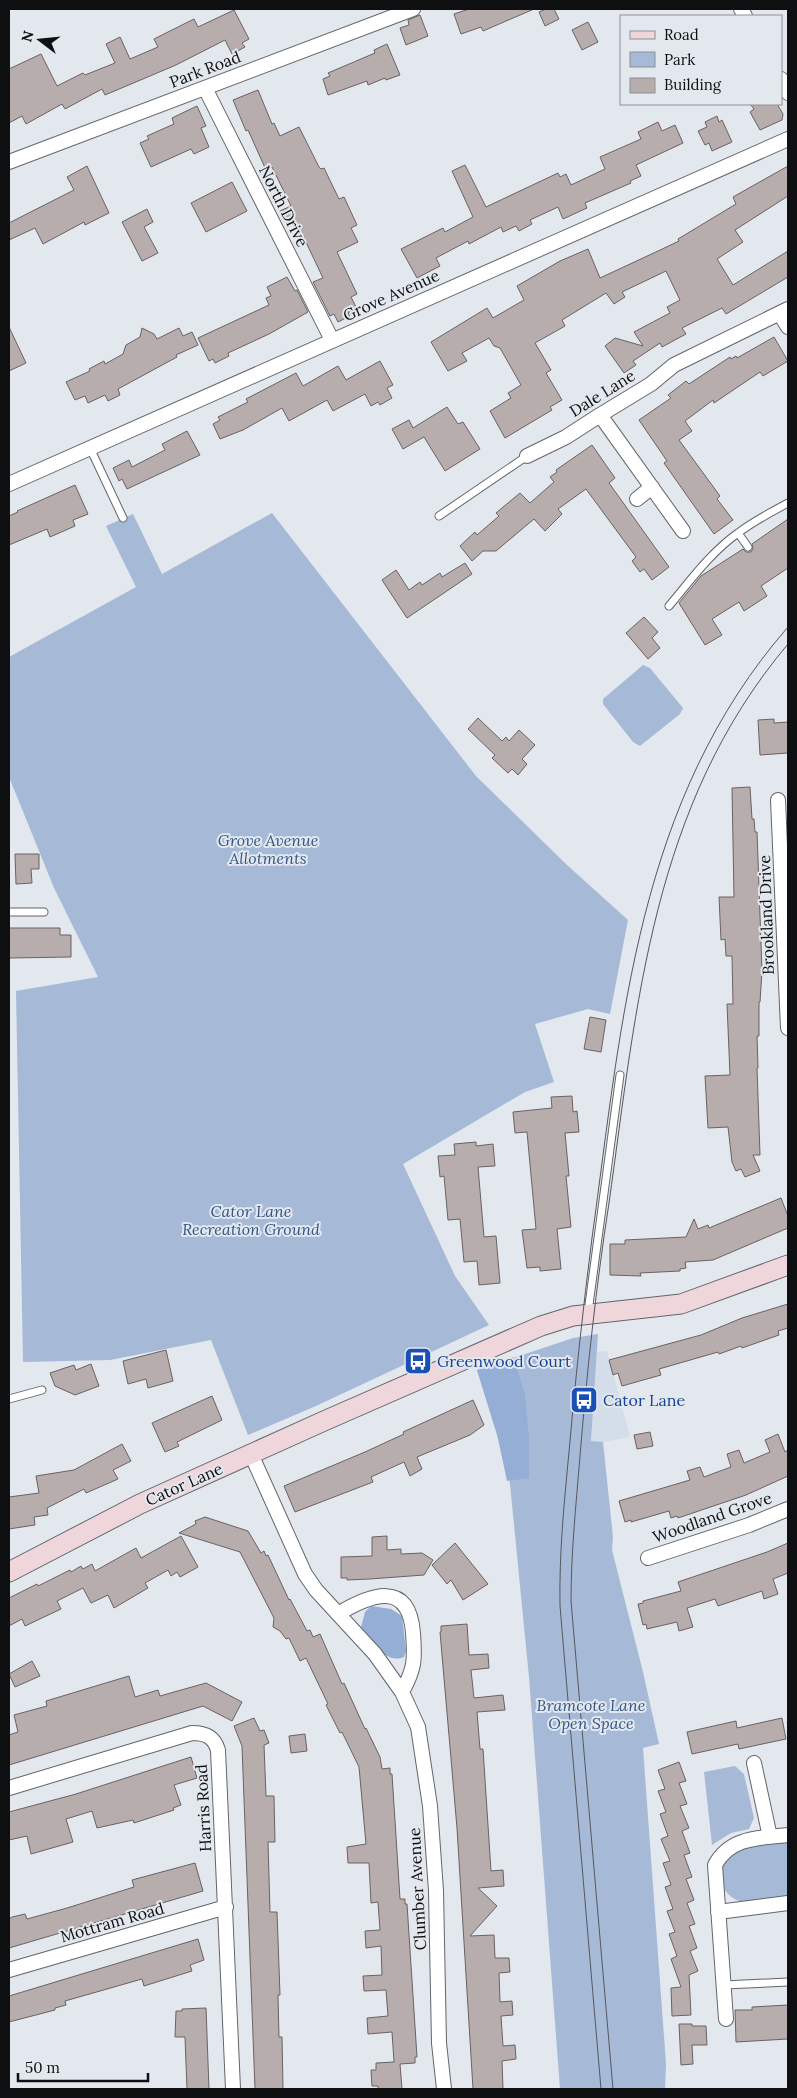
<svg xmlns="http://www.w3.org/2000/svg" width="797" height="2098" viewBox="0 0 797 2098" font-family="Lora,serif">
  <style>
    .built { fill: #d4ddea }
    .green { fill: #a6bad7 }
    .forest { fill: #94aed5 }
    .building { fill: #b6adac; stroke: #6a6262 }
    .lines { fill: none; stroke-linecap: round; stroke-linejoin: round }
    .lane-casing { stroke: #62666b; stroke-width: 9 }
    .street-casing { stroke: #62666b; stroke-width: 16 }
    .secondary-casing { stroke: #62666b; stroke-width: 21 }
    .lane { stroke: #fff; stroke-width: 7 }
    .street { stroke: #fff; stroke-width: 14 }
    .secondary { stroke: #eed6da; stroke-width: 19 }
    .tram { stroke: #55575b; stroke-width: 1 }
    .labels { text-anchor: middle; stroke-width: 4; stroke-linejoin: round; paint-order: stroke }
    .street-label { font-size: 16px; fill: #0e0f11; stroke: #e3e7ee }
    .park-label { font-size: 16px; font-style: italic; fill: #325588; stroke: #e3e7ee }
    .transit-label { font-size: 16px; fill: #164399; stroke: #e3e7ee; text-anchor: start }
  </style>
  <rect width="100%" height="100%" fill="#e3e7ee"/>
  <path class="built" d="M607,1351L630,1437L603,1442L591,1441L597,1352Z"/>
  <path class="green" d="M272,513L476,776L567,865L628,920L610,1014L588,1009L535,1024L554,1082L525,1092L403,1164L455,1276L489,1325L316,1406L248,1435L211,1340L110,1360L23,1362L16,991L98,977L54,888L9,777V657L136,587L106,526L133,514L162,574Z
    M643,665L650,668L683,708L680,714L640,746L633,742L603,704V699Z
    M598,1334L591,1441L603,1442L613,1537L612,1550L643,1672L659,1744L643,1748L666,2064L665,2089H560L529,1677L509,1474L477,1370L573,1338Z
    M735,1766L744,1774L754,1818L749,1829L731,1833L712,1845L704,1772Z
    M788,1842V1897C774,1899 753,1906 739,1901C714,1891 716,1861 739,1850C753,1844 773,1844 788,1842Z"/>
  <path class="forest" d="M513,1357L525,1394L529,1439V1478L507,1481L497,1434L477,1370Z
    M371,1606L391,1609L402,1616L406,1651L404,1657C385,1665 372,1640 361,1627L365,1612Z"/>
  <path class="building" d="M469,9H534L483,31L481,27L461,34L454,14Z
    M546,9H554L559,19L545,26L539,12Z
    M234,10L249,39L242,43L245,47L232,54L225,40L176,65L105,95L102,89L65,109L62,104L26,124L22,116L9,123V69L41,54L57,86L83,73L85,75L115,63L106,44L120,37L130,59L158,47L154,39L194,19L198,27Z
    M420,15L428,36L406,45L400,28L409,25L408,20Z
    M588,22L598,42L582,50L572,30Z
    M387,44L400,75L386,80L385,78L368,85L367,81L328,95L323,79L330,76L328,73L375,53L374,50Z
    M258,90L272,124L274,123L280,136L299,127L319,167L321,169L324,168L339,199L344,197L357,225L351,228L358,242L337,252L357,294L351,297L357,309L348,313L350,316L338,322L334,314L330,316L313,282L323,278L304,238L301,239L294,222L287,225L280,211L291,206L272,167L266,170L248,130L246,131L233,100Z
    M750,104H777L783,114L782,120L760,130L750,112L754,109Z
    M197,106L206,126L201,128L209,147L194,154L191,149L151,167L140,143L149,139L147,136L174,124L172,118Z
    M717,116L719,122L722,120L732,142L712,151L709,143L705,145L698,131L707,127L705,122Z
    M658,122L662,131L675,125L683,143L636,165L641,176L630,181L631,183L585,203L587,208L563,219L558,207L530,220L532,224L519,231L516,226L503,232L501,227L469,244L468,241L436,258L440,266L417,278L401,249L443,228L445,232L473,217L452,171L465,165L486,207L558,173L560,177L566,174L571,185L605,169L600,157L641,139L638,132Z
    M87,166L109,213L85,225L84,222L43,244L35,228L9,240V223L74,190L67,177Z
    M788,166V196L735,230L743,242L717,259L733,285L788,251V277L726,314L722,308L682,328L686,334L662,347L660,343L633,361L636,365L624,373L605,346L615,338L643,346L634,332L670,313L667,307L680,300L666,271L622,292L625,297L614,304L606,293L562,320L565,326L535,343L551,370L546,373L562,400L550,407L552,410L505,438L490,411L511,398L508,393L521,385L500,348L494,346L489,338L462,353L467,361L448,371L431,342L487,308L493,318L524,300L517,286L560,261L588,249L600,278L658,251L679,241L678,239L736,204L733,197Z
    M232,182L247,211L206,232L191,203Z
    M147,209L153,222L144,227L158,253L142,261L122,222Z
    M287,277L295,291L297,290L308,312L269,334L228,353L229,356L215,363L213,359L209,361L198,338L269,305L266,298L271,296L267,287Z
    M9,327L26,363L9,371Z
    M142,328L154,334L157,339L179,328L183,336L192,332L198,345L176,355L177,357L118,389L120,395L108,401L105,395L88,403L85,396L75,400L66,382L90,371L89,369L104,361L105,364L123,354L126,345L140,337Z
    M774,337L788,361L763,376L760,372L714,403L713,400L685,421L692,431L679,440L720,496L717,499L733,520L714,534L664,463L667,461L639,420L671,398L668,395L686,381L689,384L730,357L731,359L736,356L737,358Z
    M380,361L393,385L387,388L392,398L380,405L378,402L371,406L365,394L333,411L327,400L289,421L282,408L243,430L220,439L213,424L220,420L218,417L248,402L246,399L296,373L303,386L338,366L346,380Z
    M447,407L458,424L463,422L480,449L445,471L424,437L403,449L392,429L409,420L413,428Z
    M187,431L200,455L127,489L122,479L119,481L113,468L129,460L132,467L165,450L162,444Z
    M592,445L615,478L609,483L669,567L652,580L644,569L640,572L632,561L636,557L586,489L558,509L562,514L545,531L534,519L496,551H483L472,561L460,546L475,532L477,535L499,516L496,513L520,493L530,503L554,482L550,477L557,472L556,470Z
    M75,485L88,514L73,520L75,526L50,537L47,529L9,545V516L18,512L17,511Z
    M788,519V568L761,586L767,596L744,611L739,602L712,619L722,635L705,645L679,603L701,576L743,549L746,552H751L753,549L752,544Z
    M465,563L472,574L407,618L382,580L396,570L409,590L420,582L422,585L440,573L442,577Z
    M644,617L658,632L652,638L660,648L648,659L626,633Z
    M478,718L502,741L506,737L509,741L519,730L535,745L522,759L527,764L518,775L512,769L508,773L492,758L495,755L468,729Z
    M774,719V723L788,722V753L760,755L758,720Z
    M750,787L752,819H754L755,832H757L762,971L760,1002H759V1036H757L758,1068H757L760,1155H753L760,1171L745,1177L741,1169L736,1171L732,1162L728,1127L708,1128L705,1076L730,1075L727,1004H733L732,956H726L725,939L721,940L719,897H734L732,788Z
    M15,854H39V869H31L32,883L16,884Z
    M9,928H60V935H71V957L9,958Z
    M590,1017L606,1020L601,1052L584,1049Z
    M572,1096L573,1112L577,1111L579,1132L565,1133L569,1176H566L571,1227L557,1229L561,1269L540,1271V1267L527,1268L522,1230L536,1229L527,1132L515,1133L513,1112L552,1108L551,1097Z
    M476,1142V1146L493,1144L495,1166L478,1167L484,1237L496,1236L500,1283L479,1285L477,1261L464,1262L460,1219L448,1220L444,1176L440,1177L438,1156L455,1155L454,1144Z
    M781,1198L788,1216V1228L713,1260L685,1262L686,1268L680,1269V1271L640,1273L641,1276L610,1275V1244H625V1240L686,1237L694,1219L698,1229L708,1225L709,1228Z
    M788,1304V1328L778,1331L779,1335L742,1348L741,1346L719,1354L718,1352L659,1369L661,1375L622,1386L618,1373L613,1375L609,1360L701,1335L742,1318Z
    M166,1350L173,1381L148,1388L146,1379L128,1384L123,1361Z
    M91,1364L99,1386L75,1395L55,1386L50,1373L74,1365L76,1370Z
    M212,1396L222,1420L177,1442L179,1446L165,1452L152,1423Z
    M473,1400L484,1425L470,1435L417,1457L422,1469L410,1476L404,1462L371,1477L373,1482L295,1512L284,1486L365,1452L404,1434L403,1432Z
    M650,1432L653,1446L637,1449L634,1435Z
    M778,1434L785,1452L788,1450V1476L746,1495L678,1518L677,1516L671,1518L669,1511L631,1522V1520L625,1522L619,1501L690,1480L687,1471L700,1467L704,1477L731,1467L727,1454L739,1450L744,1463L770,1452L765,1440Z
    M122,1444L131,1461L113,1470L118,1479L86,1493L84,1489L47,1508L48,1515L34,1517L35,1525L9,1529V1497L39,1493L36,1476L74,1470Z
    M205,1517L248,1531L261,1553L264,1551L266,1556L268,1555L289,1600L290,1599L307,1631L310,1630L313,1637L320,1634L342,1684L344,1683L365,1729L366,1728L380,1757L382,1769L390,1768V1774H392L400,1899H405V1904H407L417,2057H415V2063L400,2064L402,2089H378V2086H372L371,2070H376V2063L394,2062L392,2032L368,2034L367,2018L388,2016L386,1990L364,1991L363,1976L382,1975L381,1946L366,1948L365,1931L380,1930L378,1902L371,1903L369,1863H348L347,1847L366,1844L359,1767L342,1732L340,1733L326,1705L328,1704L306,1658L300,1661L289,1638L286,1639L280,1631L273,1627L274,1618L240,1552L179,1533L196,1524L195,1521Z
    M181,1536L198,1567L180,1577L177,1572L171,1576L168,1570L145,1583L148,1588L114,1608L108,1595L91,1603L83,1588L57,1601L61,1609L25,1626L22,1619L9,1626V1598L37,1584L38,1586L70,1570L71,1572L81,1566L83,1569L92,1564L95,1571L136,1548L141,1558Z
    M387,1536V1550L401,1549V1554L422,1553L433,1560L424,1575L370,1579L347,1580V1578H341V1557L372,1556V1537Z
    M455,1543L488,1584L463,1600L451,1580L447,1584L432,1565Z
    M788,1543V1573L773,1579L778,1594L764,1599L762,1591L718,1606L715,1599L687,1608L693,1627L679,1631L677,1622L647,1629L646,1624L643,1625L638,1604L643,1603V1601L681,1591L678,1582L767,1552Z
    M467,1624L469,1655L488,1654L489,1668L471,1670L474,1698L503,1695L505,1710L477,1712L480,1749H483L491,1871L503,1870L504,1886L478,1888L497,1906L470,1936L494,1935L495,1958H509L510,1972L499,1973L500,2002L512,2001L513,2015L501,2016L503,2046L515,2045L516,2059L502,2061L503,2089H473L457,1828L440,1632H441V1626Z
    M32,1661L40,1676L15,1687L9,1674Z
    M129,1676L135,1697L158,1690L160,1696L206,1683L242,1702L232,1721L203,1706L9,1765V1735L18,1732L14,1715L47,1706L46,1701Z
    M254,1718L260,1731L264,1730L269,1743L264,1745L266,1796H274L275,1842H268L270,1912H277L280,1995H278L279,2037H282L283,2089H255L242,1746L234,1726Z
    M782,1718L786,1739L739,1749L738,1744L692,1754L687,1732L736,1721L737,1728Z
    M305,1734L307,1751L291,1753L289,1736Z
    M191,1757L197,1778L174,1785L181,1805L173,1808L174,1810L134,1823L133,1820L97,1828L92,1811L66,1819L73,1842L31,1854L27,1836L9,1840V1812L76,1794Z
    M679,1762L686,1781L679,1783L687,1804L680,1806L689,1828L682,1831L690,1853L684,1855L692,1877L686,1879L694,1900L687,1903L695,1924L689,1926L697,1948L690,1951L698,1971L689,1975L691,2015L672,2016L671,1988L681,1987L671,1959L677,1956L669,1934L675,1932L667,1911L673,1909L665,1887L671,1885L663,1863L670,1861L661,1839L668,1836L660,1814L666,1812L658,1791L665,1789L658,1770Z
    M195,1863L203,1891L9,1948V1919L12,1917L25,1914L27,1919L67,1908L134,1887L132,1880Z
    M198,1939L204,1960L190,1965L192,1971L144,1986L142,1979L65,2001L66,2005L55,2008V2010L9,2022V1996Z
    M788,2005V2039L736,2042L735,2010H752V2007Z
    M206,2008L209,2089H187L185,2037H175L176,2011H182V2009Z
    M679,2024H692V2026H706L707,2045H692L693,2064L681,2065Z"/>
  <g class="lines">
    <g class="lane-casing">
      <path id="lane" d="M90,448L123,518
        M439,516L527,456
        M738,533L748,547
        M669,606C690,581 711,552 738,533C754,521 771,512 788,503
        M9,912H44
        M588,1312L620,1075
        M9,1399L42,1390
        M724,1985L788,1982"/>
    </g>
    <g class="street-casing">
      <path id="street" d="M741,9L745,16
        M781,79L788,93
        M205,88L332,340
        M9,162L413,9
        M780,314L788,327
        M600,415L683,531
        M527,456L566,437L600,415L651,384L674,365L788,309
        M9,484L788,139
        M637,499L652,487
        M778,800L788,1028
        M251,1454L305,1574L316,1590L375,1654L402,1692L418,1727L430,1806L436,1891L439,2043L444,2089
        M648,1558L749,1525L788,1509
        M338,1614C371,1594 409,1580 413,1633C415,1660 415,1668 402,1692
        M754,1763L770,1837
        M9,1788L192,1733C206,1733 214,1737 218,1750L233,2089
        M718,1912L788,1903
        M9,1970L226,1907
        M726,2019L715,1865C730,1837 759,1838 788,1835"/>
    </g>
    <g class="secondary-casing">
      <path id="secondary" d="M9,1572L140,1504L324,1421L541,1326L573,1316L681,1304L788,1265"/>
    </g>
    <use href="#lane" class="lane"/>
    <use href="#street" class="street"/>
    <use href="#secondary" class="secondary"/>
    <path class="tram" d="M601,2089L560,1606C559,1555 564,1504 569,1452C575,1381 583,1309 592,1238C622,1021 637,800 788,627
      M613,2089L571,1601C571,1553 576,1505 580,1456C587,1371 596,1287 609,1203C637,1004 652,805 788,644"/>
  </g>
  <defs>
    <g id="bus-square" transform="scale(1.4375)"><rect x="-9" y="-9" width="18" height="18" rx="4" fill="#1a4fb4" stroke="#e3e7ee"/><path d="M-5-6H5V4H4V6H2V4H-2V6H-4V4H-5ZM-3.5-4V0h7V-4ZM-3.5 1.2v1.5H-2V1.2ZM2 1.2v1.5H3.5V1.2Z" fill="#fff"/></g>
  </defs>
  <g fill-rule="evenodd">
    <use href="#bus-square" x="418" y="1361"/>
    <use href="#bus-square" x="584" y="1400"/>
  </g>
  <g class="labels">
    <g class="street-label">
      <text transform="translate(205 69) rotate(-21)" y="6">Park Road</text>
      <text transform="translate(284 206) rotate(63)" y="6">North Drive</text>
      <text transform="translate(391 295) rotate(-24)" y="6">Grove Avenue</text>
      <text transform="translate(602 393) rotate(-32)" y="6">Dale Lane</text>
      <text transform="translate(766 915) rotate(-92)" y="6">Brookland Drive</text>
      <text transform="translate(184 1484) rotate(-24)" y="6">Cator Lane</text>
      <text transform="translate(712 1517) rotate(-19)" y="6">Woodland Grove</text>
      <text transform="translate(203 1808) rotate(-93)" y="6">Harris Road</text>
      <text transform="translate(417 1889) rotate(-93)" y="6">Clumber Avenue</text>
      <text transform="translate(112 1922) rotate(-16)" y="6">Mottram Road</text>
    </g>
    <g class="park-label">
      <text x="268" y="846">Grove Avenue<tspan x="268" dy="18">Allotments</tspan></text>
      <text x="251" y="1217">Cator Lane<tspan x="251" dy="18">Recreation Ground</tspan></text>
      <text x="591" y="1711">Bramcote Lane<tspan x="591" dy="18">Open Space</tspan></text>
    </g>
    <g class="transit-label">
      <text x="437" y="1367">Greenwood Court</text>
      <text x="603" y="1406">Cator Lane</text>
    </g>
  </g>
  <rect width="797" height="2098" fill="none" stroke="#0e0f11" stroke-width="20"/>
  <rect x="620" y="15" width="162" height="90" fill="#e3e7ee" stroke="#8e9196"/>
  <rect x="630" y="31" width="25" height="8" fill="#eed6da" stroke="#8e9196"/>
  <text x="664" y="40" font-size="15" fill="#0e0f11">Road</text>
  <rect x="630" y="52" width="25" height="15" fill="#a6bad7" stroke="#8e9196"/>
  <text x="664" y="65" font-size="15" fill="#0e0f11">Park</text>
  <rect x="630" y="78" width="25" height="15" fill="#b6adac" stroke="#8e9196"/>
  <text x="664" y="90" font-size="15" fill="#0e0f11">Building</text>
  <g transform="translate(40 40) rotate(286)" stroke="#e3e7ee" stroke-width="4" paint-order="stroke">
  <path d="M0-4L9 19L0 12L-9 19Z" fill="#0e0f11"/>
  <text y="-8" font-size="14" font-weight="bold" text-anchor="middle" fill="#0e0f11">N</text>
  </g>
  <path d="M18 2073v8h130v-8" fill="none" stroke="#0e0f11" stroke-width="2.5"/>
  <text x="25" y="2073" font-size="15" fill="#0e0f11" stroke="#e3e7ee" stroke-width="4" paint-order="stroke">50 m</text>
</svg>
